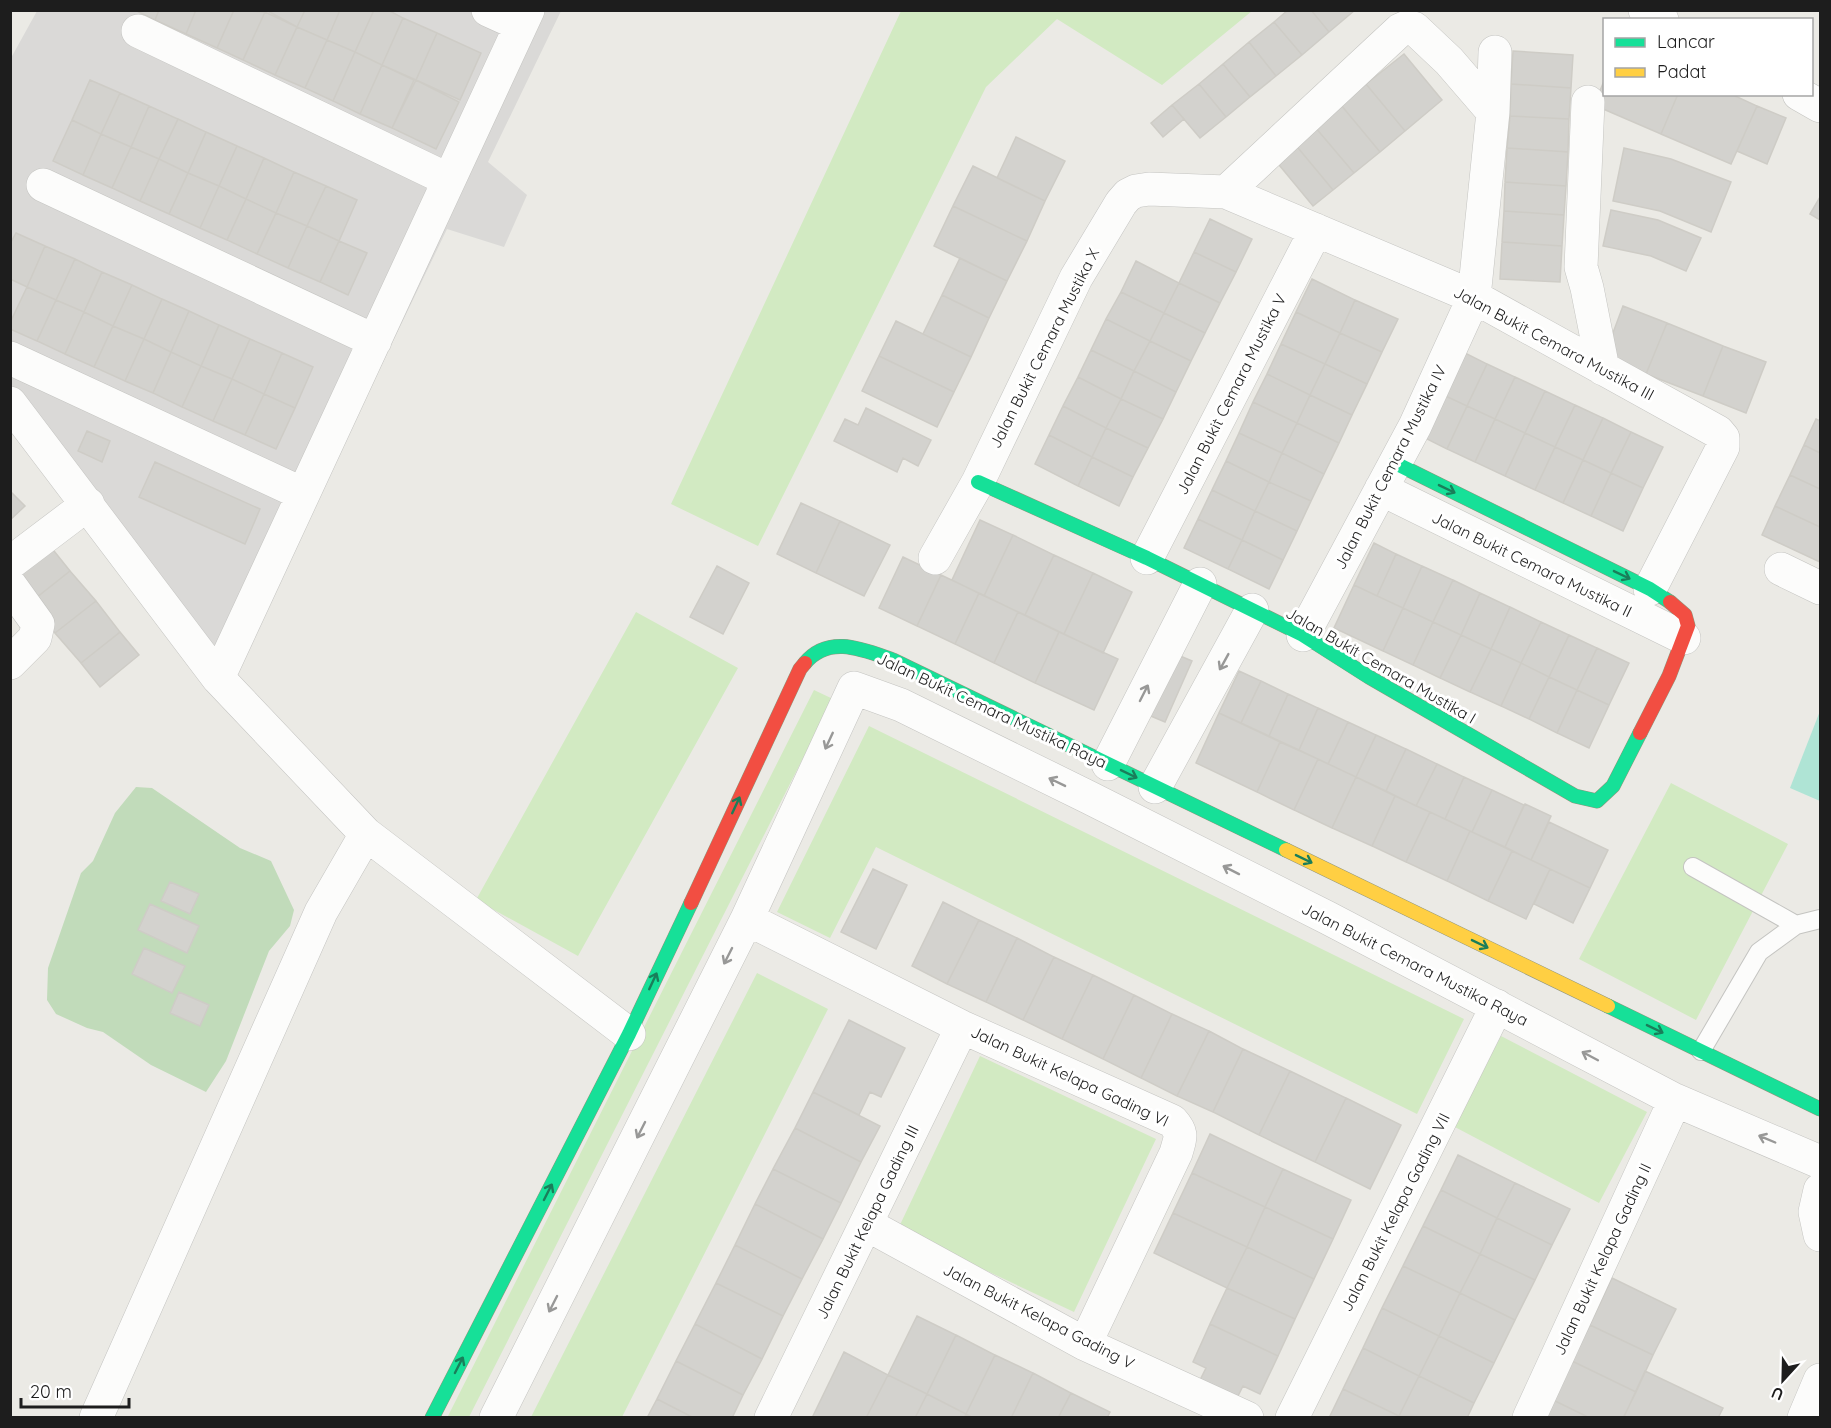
<svg xmlns="http://www.w3.org/2000/svg" width="1831" height="1428" viewBox="0 0 1831 1428" font-family="Quicksand,sans-serif">
  <style>
    .residential { fill: #dad9d7 }
    .grass { fill: #d2eac2 }
    .forest { fill: #c1dbba }
    .pitch { fill: #afe4d5 }
    .building { fill: #d3d2ce; stroke: #ceccc6; stroke-width: 1.5 }
    .lines { fill: none; stroke-linecap: round; stroke-linejoin: round }
    .lane-casing { stroke: #c4c4c1; stroke-width: 20 }
    .street-casing { stroke: #c4c4c1; stroke-width: 34 }
    .fast-casing { stroke: #90957c; stroke-width: 15 }
    .slow-casing { stroke: #90957c; stroke-width: 15 }
    .jam-casing { stroke: #90957c; stroke-width: 15 }
    .lane { stroke: #fcfcfb; stroke-width: 18 }
    .street { stroke: #fcfcfb; stroke-width: 33 }
    .fast { stroke: #16e098; stroke-width: 14 }
    .slow { stroke: #ffcf43; stroke-width: 14 }
    .jam { stroke: #f24e42; stroke-width: 14 }
    .oneway { stroke: #1a7e5a }
    .oneway2 { stroke: #989897 }
    .labels { text-anchor: middle; stroke-width: 6; stroke-linejoin: round; paint-order: stroke }
    .street-label { font-size: 16px; fill: #1d1d1d; stroke: #fff }
  </style>
  <rect width="100%" height="100%" fill="#ebeae5"/>
  <path class="residential" d="M37,11H561L488,162L527,195L504,247L447,229L235,670L205,639L11,384V58Z"/>
  <path class="grass" d="M901,11H1252L1162,85L1057,19L986,87L758,546L671,504Z
    M636,612L738,668L578,956L476,900Z
    M814,690L833,699L469,1417L447,1418Z
    M869,726L1464,1019L1417,1114L876,847L830,938L777,912Z
    M1671,783L1788,844L1696,1020L1579,959Z
    M757,973L828,1009L622,1417H531Z
    M1501,1036L1647,1112L1599,1203L1453,1126Z
    M980,1056L1156,1139L1074,1312L898,1229Z"/>
  <path class="forest" d="M136,787L152,788L240,848L271,861L294,910L290,926L269,951L226,1061L206,1092L151,1065L103,1032L87,1028L56,1014L47,1000L48,968L81,873L93,861L115,813Z"/>
  <path class="pitch" d="M1820,711V801L1790,788Z"/>
  <path class="building" d="M135,10H159L155,20Z
    M159,10H196L186,34L155,20Z
    M196,10H234L217,48L186,34Z
    M234,10L265,12L243,60L217,48Z
    M266,10H305L297,27Z
    M305,10H340L327,40L297,27Z
    M340,10H374L355,52L327,40Z
    M374,10H388L403,18L382,65L355,52Z
    M1288,10H1311L1329,32L1302,55L1274,22Z
    M1311,10H1355L1329,32Z
    M265,12L297,27L275,75L243,60Z
    M403,18L437,33L416,80L382,65Z
    M1274,22L1302,55L1276,76L1249,42Z
    M297,27L327,40L305,88L275,75Z
    M437,33L481,53L460,100L416,80Z
    M327,40L355,52L333,101L305,88Z
    M1249,42L1276,76L1250,97L1223,64Z
    M1513,51L1573,55L1571,88L1511,84Z
    M355,52L382,65L360,114L333,101Z
    M1404,54L1442,100L1405,131L1366,84Z
    M1223,64L1250,97L1226,117L1199,84Z
    M382,65L414,80L392,128L360,114Z
    M90,80L120,93L101,134L72,120Z
    M416,80L459,102L436,149L392,128Z
    M1604,81V94H1678L1661,134L1594,105Z
    M1199,84L1226,117L1200,138L1172,105Z
    M1366,84L1405,131L1380,152L1341,105Z
    M1511,84L1571,88L1569,119L1510,116Z
    M120,93L149,106L131,147L101,134Z
    M1678,94H1731L1757,106L1731,164L1661,134Z
    M1172,105L1184,119L1163,137L1151,123Z
    M1341,105L1380,152L1354,173L1315,127Z
    M149,106L178,119L159,159L131,147Z
    M1757,106L1786,118L1767,164L1737,151Z
    M1510,116L1569,119L1568,152L1507,148Z
    M178,119L206,132L188,173L159,159Z
    M72,120L101,134L83,175L53,161Z
    M1315,127L1354,173L1333,190L1294,143Z
    M206,132L237,146L219,186L188,173Z
    M101,134L131,147L112,188L83,175Z
    M1016,137L1065,161L1045,201L997,178Z
    M1294,143L1333,190L1313,206L1275,160Z
    M237,146L264,158L246,199L219,186Z
    M131,147L159,159L140,201L112,188Z
    M1507,148L1568,152L1566,186L1505,182Z
    M1624,148L1671,159L1731,182L1711,232L1660,211L1613,201Z
    M264,158L294,172L276,213L246,199Z
    M159,159L188,173L169,214L140,201Z
    M973,166L1045,201L1027,241L953,206Z
    M294,172L326,186L307,226L276,213Z
    M188,173L219,186L200,228L169,214Z
    M1505,182L1566,186L1564,215L1504,211Z
    M219,186L246,199L227,240L200,228Z
    M326,186L357,200L339,241L307,226Z
    M1820,197V220L1810,214Z
    M246,199L276,213L257,254L227,240Z
    M953,206L1027,241L1007,281L934,246Z
    M1611,210L1658,220L1701,238L1686,271L1651,256L1603,246Z
    M1504,211L1564,215L1562,246L1502,242Z
    M276,213L307,226L288,268L257,254Z
    M1210,219L1252,239L1236,272L1194,252Z
    M307,226L339,241L320,282L288,268Z
    M16,233L45,246L27,287L10,279V244Z
    M339,241L367,253L348,295L320,282Z
    M1502,242L1562,246L1560,282L1500,279Z
    M45,246L75,259L56,300L27,287Z
    M1194,252L1236,272L1220,303L1179,283Z
    M960,258L1007,281L989,318L942,295Z
    M75,259L102,272L84,312L56,300Z
    M1136,261L1179,283L1164,313L1121,292Z
    M102,272L132,285L113,326L84,312Z
    M1312,279L1355,300L1340,333L1296,312Z
    M1179,283L1220,303L1205,333L1164,313Z
    M132,285L162,299L144,339L113,326Z
    M27,287L56,300L37,341L10,329V323Z
    M1121,292L1164,313L1150,341L1106,319Z
    M942,295L989,318L971,357L923,334Z
    M162,299L189,311L171,352L144,339Z
    M56,300L84,312L65,354L37,341Z
    M1355,300L1398,319L1382,352L1340,333Z
    M1623,306L1667,323L1646,374L1604,357Z
    M189,311L219,325L201,366L171,352Z
    M84,312L113,326L94,367L65,354Z
    M1296,312L1340,333L1325,364L1281,344Z
    M1164,313L1205,333L1191,361L1150,341Z
    M1106,319L1150,341L1134,371L1091,350Z
    M896,321L971,357L954,392L879,356Z
    M1667,323L1723,346L1703,396L1646,374Z
    M219,325L250,339L232,379L201,366Z
    M113,326L144,339L125,381L94,367Z
    M1340,333L1382,352L1367,384L1325,364Z
    M144,339L171,352L153,393L125,381Z
    M250,339L282,353L264,394L232,379Z
    M1150,341L1191,361L1176,392L1134,371Z
    M1281,344L1325,364L1310,395L1267,374Z
    M1723,346L1766,362L1746,413L1703,396Z
    M1457,349L1487,364L1467,406L1437,392Z
    M1091,350L1134,371L1121,399L1078,377Z
    M171,352L201,366L182,407L153,393Z
    M282,353L313,367L295,408L264,394Z
    M879,356L954,392L937,427L862,391Z
    M1325,364L1367,384L1352,415L1310,395Z
    M1487,364L1515,377L1495,419L1467,406Z
    M201,366L232,379L213,421L182,407Z
    M1134,371L1176,392L1163,419L1121,399Z
    M1267,374L1310,395L1297,423L1253,402Z
    M1078,377L1121,399L1106,428L1063,406Z
    M1515,377L1545,391L1525,433L1495,419Z
    M232,379L264,394L245,435L213,421Z
    M1545,391L1575,405L1555,447L1525,433Z
    M1437,392L1467,406L1447,449L1417,434Z
    M264,394L295,408L276,449L245,435Z
    M1310,395L1352,415L1339,443L1297,423Z
    M1121,399L1163,419L1148,448L1106,428Z
    M1253,402L1297,423L1282,453L1239,433Z
    M1575,405L1603,418L1583,460L1555,447Z
    M1063,406L1106,428L1092,457L1049,435Z
    M1467,406L1495,419L1475,462L1447,449Z
    M866,408L931,440L918,466L903,458L897,472L834,441L845,419L858,425Z
    M1603,418L1631,432L1611,473L1583,460Z
    M1495,419L1525,433L1505,476L1475,462Z
    M1816,419L1820,421V453L1804,445Z
    M1297,423L1339,443L1324,474L1282,453Z
    M1106,428L1148,448L1133,477L1092,457Z
    M87,431L110,441L102,462L78,451Z
    M1631,432L1663,447L1643,488L1611,473Z
    M1239,433L1282,453L1269,482L1226,461Z
    M1525,433L1555,447L1535,490L1505,476Z
    M1049,435L1092,457L1078,486L1035,464Z
    M1804,445L1820,453V489L1790,475Z
    M1555,447L1583,460L1563,503L1535,490Z
    M1282,453L1324,474L1311,501L1269,482Z
    M1092,457L1133,477L1119,506L1078,486Z
    M1583,460L1611,473L1591,516L1563,503Z
    M1226,461L1269,482L1255,511L1212,490Z
    M155,462L260,509L245,544L139,497Z
    M1611,473L1643,488L1623,531L1591,516Z
    M1790,475L1820,489V527L1775,506Z
    M1269,482L1311,501L1297,531L1255,511Z
    M1212,490L1255,511L1242,540L1198,519Z
    M10,491L25,506L10,520Z
    M801,503L840,521L816,573L777,554Z
    M1775,506L1820,527V562L1762,535Z
    M1255,511L1297,531L1283,560L1242,540Z
    M1198,519L1242,540L1228,569L1184,548Z
    M980,520L1013,535L984,596L952,580Z
    M840,521L890,545L864,596L816,573Z
    M1013,535L1054,555L1025,615L984,596Z
    M1242,540L1283,560L1269,589L1228,569Z
    M46,541L70,571L31,602L10,578Z
    M1374,543L1396,554L1377,596L1354,585Z
    M1396,554L1422,566L1403,608L1377,596Z
    M1054,555L1093,573L1064,634L1025,615Z
    M903,557L941,575L917,626L879,608Z
    M717,566L749,583L723,634L690,617Z
    M1422,566L1453,580L1433,622L1403,608Z
    M70,571L96,601L55,633L31,602Z
    M1093,573L1132,592L1103,653L1064,634Z
    M941,575L979,593L955,644L917,626Z
    M1453,580L1480,593L1461,635L1433,622Z
    M1354,585L1403,608L1383,651L1334,628Z
    M979,593L1018,612L994,663L955,644Z
    M1480,593L1510,607L1491,649L1461,635Z
    M96,601L120,632L81,663L55,633Z
    M1510,607L1541,622L1521,663L1491,649Z
    M1403,608L1433,622L1413,665L1383,651Z
    M1018,612L1059,632L1035,683L994,663Z
    M1433,622L1461,635L1440,678L1413,665Z
    M1541,622L1569,635L1549,677L1521,663Z
    M120,632L139,655L100,687L81,663Z
    M1059,632L1118,659L1094,710L1035,683Z
    M1461,635L1491,649L1470,692L1440,678Z
    M1569,635L1597,648L1577,690L1549,677Z
    M1597,648L1629,663L1609,705L1577,690Z
    M1491,649L1521,663L1501,706L1470,692Z
    M1173,653L1192,661L1165,722L1146,714Z
    M1521,663L1549,677L1529,719L1501,706Z
    M1239,671L1261,681L1241,723L1219,713Z
    M1549,677L1577,690L1557,733L1529,719Z
    M1261,681L1288,694L1269,736L1241,723Z
    M1577,690L1609,705L1589,748L1557,733Z
    M1288,694L1318,708L1299,750L1269,736Z
    M1318,708L1348,722L1328,764L1299,750Z
    M1219,713L1280,742L1257,792L1196,763Z
    M1348,722L1376,735L1356,777L1328,764Z
    M1376,735L1406,749L1386,791L1356,777Z
    M1280,742L1318,759L1294,810L1257,792Z
    M1406,749L1437,764L1416,806L1386,791Z
    M1318,759L1356,777L1332,828L1294,810Z
    M1437,764L1464,777L1445,819L1416,806Z
    M1356,777L1395,796L1372,846L1332,828Z
    M1464,777L1492,790L1472,832L1445,819Z
    M1492,790L1524,805L1505,847L1472,832Z
    M1395,796L1430,812L1406,862L1372,846Z
    M1525,804L1551,816L1531,860L1505,847Z
    M1430,812L1470,831L1447,881L1406,862Z
    M1549,822L1608,850L1590,888L1531,860Z
    M1470,831L1512,851L1488,901L1447,881Z
    M1512,851L1550,869L1526,919L1488,901Z
    M873,869L907,885L876,949L841,932Z
    M1550,869L1590,888L1573,923L1534,904Z
    M170,882L199,894L190,914L161,901Z
    M943,902L979,920L947,984L912,966Z
    M150,904L199,926L187,953L138,930Z
    M979,920L1017,938L986,1002L947,984Z
    M1017,938L1054,957L1023,1020L986,1002Z
    M144,948L185,966L172,993L132,974Z
    M1054,957L1093,975L1062,1039L1023,1020Z
    M1093,975L1134,995L1103,1059L1062,1039Z
    M179,992L209,1005L200,1026L170,1013Z
    M1134,995L1172,1014L1141,1078L1103,1059Z
    M1172,1014L1209,1031L1177,1096L1141,1078Z
    M849,1020L905,1048L881,1097L870,1092L859,1115L813,1092Z
    M1209,1031L1243,1049L1213,1112L1177,1096Z
    M1243,1049L1290,1071L1259,1135L1213,1112Z
    M1290,1071L1346,1098L1315,1162L1259,1135Z
    M813,1092L880,1126L861,1162L795,1128Z
    M1346,1098L1401,1125L1370,1189L1315,1162Z
    M795,1128L861,1162L841,1203L773,1169Z
    M1210,1134L1283,1169L1265,1207L1192,1173Z
    M1458,1155L1515,1183L1497,1218L1441,1190Z
    M773,1169L841,1203L823,1239L755,1204Z
    M1283,1169L1351,1200L1333,1239L1265,1207Z
    M1192,1173L1265,1207L1247,1247L1173,1213Z
    M1515,1183L1570,1209L1552,1245L1497,1218Z
    M1441,1190L1497,1218L1480,1254L1423,1226Z
    M755,1204L823,1239L802,1279L735,1245Z
    M1265,1207L1333,1239L1314,1279L1247,1247Z
    M1173,1213L1247,1247L1227,1288L1154,1253Z
    M1497,1218L1552,1245L1535,1280L1480,1254Z
    M1423,1226L1480,1254L1460,1293L1403,1266Z
    M735,1245L802,1279L783,1316L716,1283Z
    M1247,1247L1314,1279L1295,1319L1227,1288Z
    M1480,1254L1535,1280L1515,1320L1460,1293Z
    M1403,1266L1460,1293L1439,1336L1382,1308Z
    M1612,1278L1676,1309L1653,1355L1590,1325Z
    M716,1283L783,1316L762,1359L695,1324Z
    M1227,1288L1295,1319L1278,1356L1210,1324Z
    M1460,1293L1515,1320L1494,1363L1439,1336Z
    M1382,1308L1439,1336L1419,1376L1363,1348Z
    M917,1316L956,1335L927,1394L888,1375Z
    M695,1324L762,1359L743,1395L676,1361Z
    M1210,1324L1278,1356L1260,1394L1243,1386L1235,1402L1198,1384L1206,1368L1193,1362Z
    M1590,1325L1653,1355L1636,1392L1572,1361Z
    M956,1335L995,1355L966,1414L927,1394Z
    M1439,1336L1494,1363L1474,1403L1419,1376Z
    M1363,1348L1419,1376L1399,1416L1343,1389Z
    M844,1352L888,1375L866,1418H812Z
    M995,1355L1033,1373L1011,1418H973L966,1414Z
    M676,1361L743,1395L732,1418H694L657,1399Z
    M1572,1361L1636,1392L1623,1418H1590L1553,1400Z
    M1645,1371L1723,1408L1718,1418L1624,1417Z
    M1033,1373L1071,1393L1058,1418H1011Z
    M888,1375L927,1394L915,1418H866Z
    M1419,1376L1474,1403L1467,1418L1399,1416Z
    M1343,1389L1399,1416V1418H1329Z
    M1071,1393L1110,1412L1107,1418H1058Z
    M927,1394L966,1414L964,1418H915Z
    M657,1399L694,1418H647Z
    M1553,1400L1590,1418H1545Z"/>
  <g class="lines">
    <g class="lane-casing">
      <path id="lane" d="M1693,867L1796,925
        M1701,1051L1759,952L1796,925L1820,919"/>
    </g>
    <g class="street-casing">
      <path id="street" d="M488,10L521,25
        M1645,10L1662,20
        M138,31L449,180
        M1799,94L1820,106
        M1588,102L1581,267L1587,288L1603,369
        M43,185L375,341
        M1226,192L1400,30L1407,27L1414,28L1449,61L1493,112
        M10,358L303,494
        M10,403L218,678L366,834L629,1034
        M1381,489L1684,638
        M935,558L978,482L1076,278L1121,203L1128,195L1136,191L1149,189L1226,192L1474,297L1718,432L1723,438V447L1650,589
        M1147,558L1316,230
        M10,563L88,504
        M1781,569L1820,588
        M10,585L38,624L35,638L10,663
        M1303,635L1415,426L1474,297L1493,112L1495,52
        M218,678L528,10
        M854,688L901,705L1088,797L1328,918L1675,1100L1820,1162
        M1108,764L1200,584
        M1155,787L1252,610
        M747,919L962,1027L1172,1121C1184,1134 1180,1138 1176,1153L1085,1344
        M1820,1190L1815,1212L1820,1235
        M866,1224L1085,1344L1247,1418
        M96,1418L321,912L366,834
        M496,1418L747,919L854,688
        M771,1418L962,1027
        M1292,1418L1497,1006
        M1529,1418L1675,1100
        M1804,1418L1820,1380"/>
    </g>
    <g class="fast-casing">
      <path id="fast" d="M1395,463L1650,589L1670,602
        M978,482L1147,558L1303,635L1369,677L1575,796L1597,801L1613,786L1640,733
        M805,663C829,634 864,650 893,660L1286,850
        M1608,1006L1820,1109
        M432,1418L629,1034L691,903"/>
    </g>
    <g class="slow-casing">
      <path id="slow" d="M1286,850L1608,1006"/>
    </g>
    <g class="jam-casing">
      <path id="jam" d="M1640,733L1669,676L1688,626L1685,615L1670,602
        M691,903L800,669L805,663"/>
    </g>
    <use href="#lane" class="lane"/>
    <use href="#street" class="street"/>
    <use href="#fast" class="fast"/>
    <use href="#slow" class="slow"/>
    <use href="#jam" class="jam"/>
  </g>
  <defs><path id="oneway-shaft" d="M-6 0H5M1.5-3L5.5 0L1.5 3" fill="none" stroke-width="1.6" stroke-linecap="round" stroke-linejoin="round" transform="scale(1.5)"/></defs>
  <g class="oneway">
    <use href="#oneway-shaft" transform="translate(1447 489) rotate(26)"/>
    <use href="#oneway-shaft" transform="translate(1622 575) rotate(26)"/>
    <use href="#oneway-shaft" transform="translate(1129 774) rotate(26)"/>
    <use href="#oneway-shaft" transform="translate(736 805) rotate(-65)"/>
    <use href="#oneway-shaft" transform="translate(1304 859) rotate(26)"/>
    <use href="#oneway-shaft" transform="translate(1480 944) rotate(26)"/>
    <use href="#oneway-shaft" transform="translate(653 981) rotate(-65)"/>
    <use href="#oneway-shaft" transform="translate(1655 1029) rotate(26)"/>
    <use href="#oneway-shaft" transform="translate(548 1192) rotate(-63)"/>
    <use href="#oneway-shaft" transform="translate(459 1365) rotate(-63)"/>
  </g>
  <g class="oneway2">
    <use href="#oneway-shaft" transform="translate(1224 662) rotate(119)"/>
    <use href="#oneway-shaft" transform="translate(1144 693) rotate(-63)"/>
    <use href="#oneway-shaft" transform="translate(829 741) rotate(115)"/>
    <use href="#oneway-shaft" transform="translate(1057 782) rotate(-154)"/>
    <use href="#oneway-shaft" transform="translate(1231 870) rotate(-153)"/>
    <use href="#oneway-shaft" transform="translate(728 956) rotate(117)"/>
    <use href="#oneway-shaft" transform="translate(1590 1056) rotate(-152)"/>
    <use href="#oneway-shaft" transform="translate(641 1130) rotate(117)"/>
    <use href="#oneway-shaft" transform="translate(1767 1139) rotate(-157)"/>
    <use href="#oneway-shaft" transform="translate(553 1304) rotate(117)"/>
  </g>
  <g class="labels">
    <g class="street-label">
      <text transform="translate(1554 343) rotate(28)" y="6">Jalan Bukit Cemara Mustika III</text>
      <text transform="translate(1044 348) rotate(-63)" y="6">Jalan Bukit Cemara Mustika X</text>
      <text transform="translate(1231 394) rotate(-63)" y="6">Jalan Bukit Cemara Mustika V</text>
      <text transform="translate(1390 467) rotate(-63)" y="6">Jalan Bukit Cemara Mustika IV</text>
      <text transform="translate(1532 564) rotate(26)" y="6">Jalan Bukit Cemara Mustika II</text>
      <text transform="translate(1381 665) rotate(30)" y="6">Jalan Bukit Cemara Mustika I</text>
      <text transform="translate(992 710) rotate(25)" y="6">Jalan Bukit Cemara Mustika Raya</text>
      <text transform="translate(1415 964) rotate(27)" y="6">Jalan Bukit Cemara Mustika Raya</text>
      <text transform="translate(1070 1076) rotate(25)" y="6">Jalan Bukit Kelapa Gading VI</text>
      <text transform="translate(1395 1212) rotate(-63)" y="6">Jalan Bukit Kelapa Gading VII</text>
      <text transform="translate(867 1222) rotate(-64)" y="6">Jalan Bukit Kelapa Gading III</text>
      <text transform="translate(1602 1259) rotate(-65)" y="6">Jalan Bukit Kelapa Gading II</text>
      <text transform="translate(1039 1316) rotate(27)" y="6">Jalan Bukit Kelapa Gading V</text>
    </g>
  </g>
  <rect width="1831" height="1428" fill="none" stroke="#1d1d1d" stroke-width="24"/>
  <rect x="1603" y="18" width="210" height="78" fill="#ffffff" stroke="#a5a5a5" stroke-width="1.5"/>
  <rect x="1615" y="38" width="30" height="9" fill="#16e098" stroke="#a5a5a5" stroke-width="1.5"/>
  <text x="1657" y="48" font-size="18" fill="#1d1d1d">Lancar</text>
  <rect x="1615" y="68" width="30" height="9" fill="#ffcf43" stroke="#a5a5a5" stroke-width="1.5"/>
  <text x="1657" y="78" font-size="18" fill="#1d1d1d">Padat</text>
  <g transform="translate(1783 1380) rotate(202)" stroke="#ffffff" stroke-width="4.5" paint-order="stroke">
  <path d="M0-4.5L10 22L0 15L-10 22Z" fill="#1d1d1d"/>
  <text y="-9" font-size="16" font-weight="bold" text-anchor="middle" fill="#1d1d1d">U</text>
  </g>
  <path d="M21 1398v9h108v-9" fill="none" stroke="#1d1d1d" stroke-width="3"/>
  <text x="30" y="1398" font-size="18" fill="#1d1d1d" stroke="#ffffff" stroke-width="4.5" paint-order="stroke">20 m</text>
</svg>
